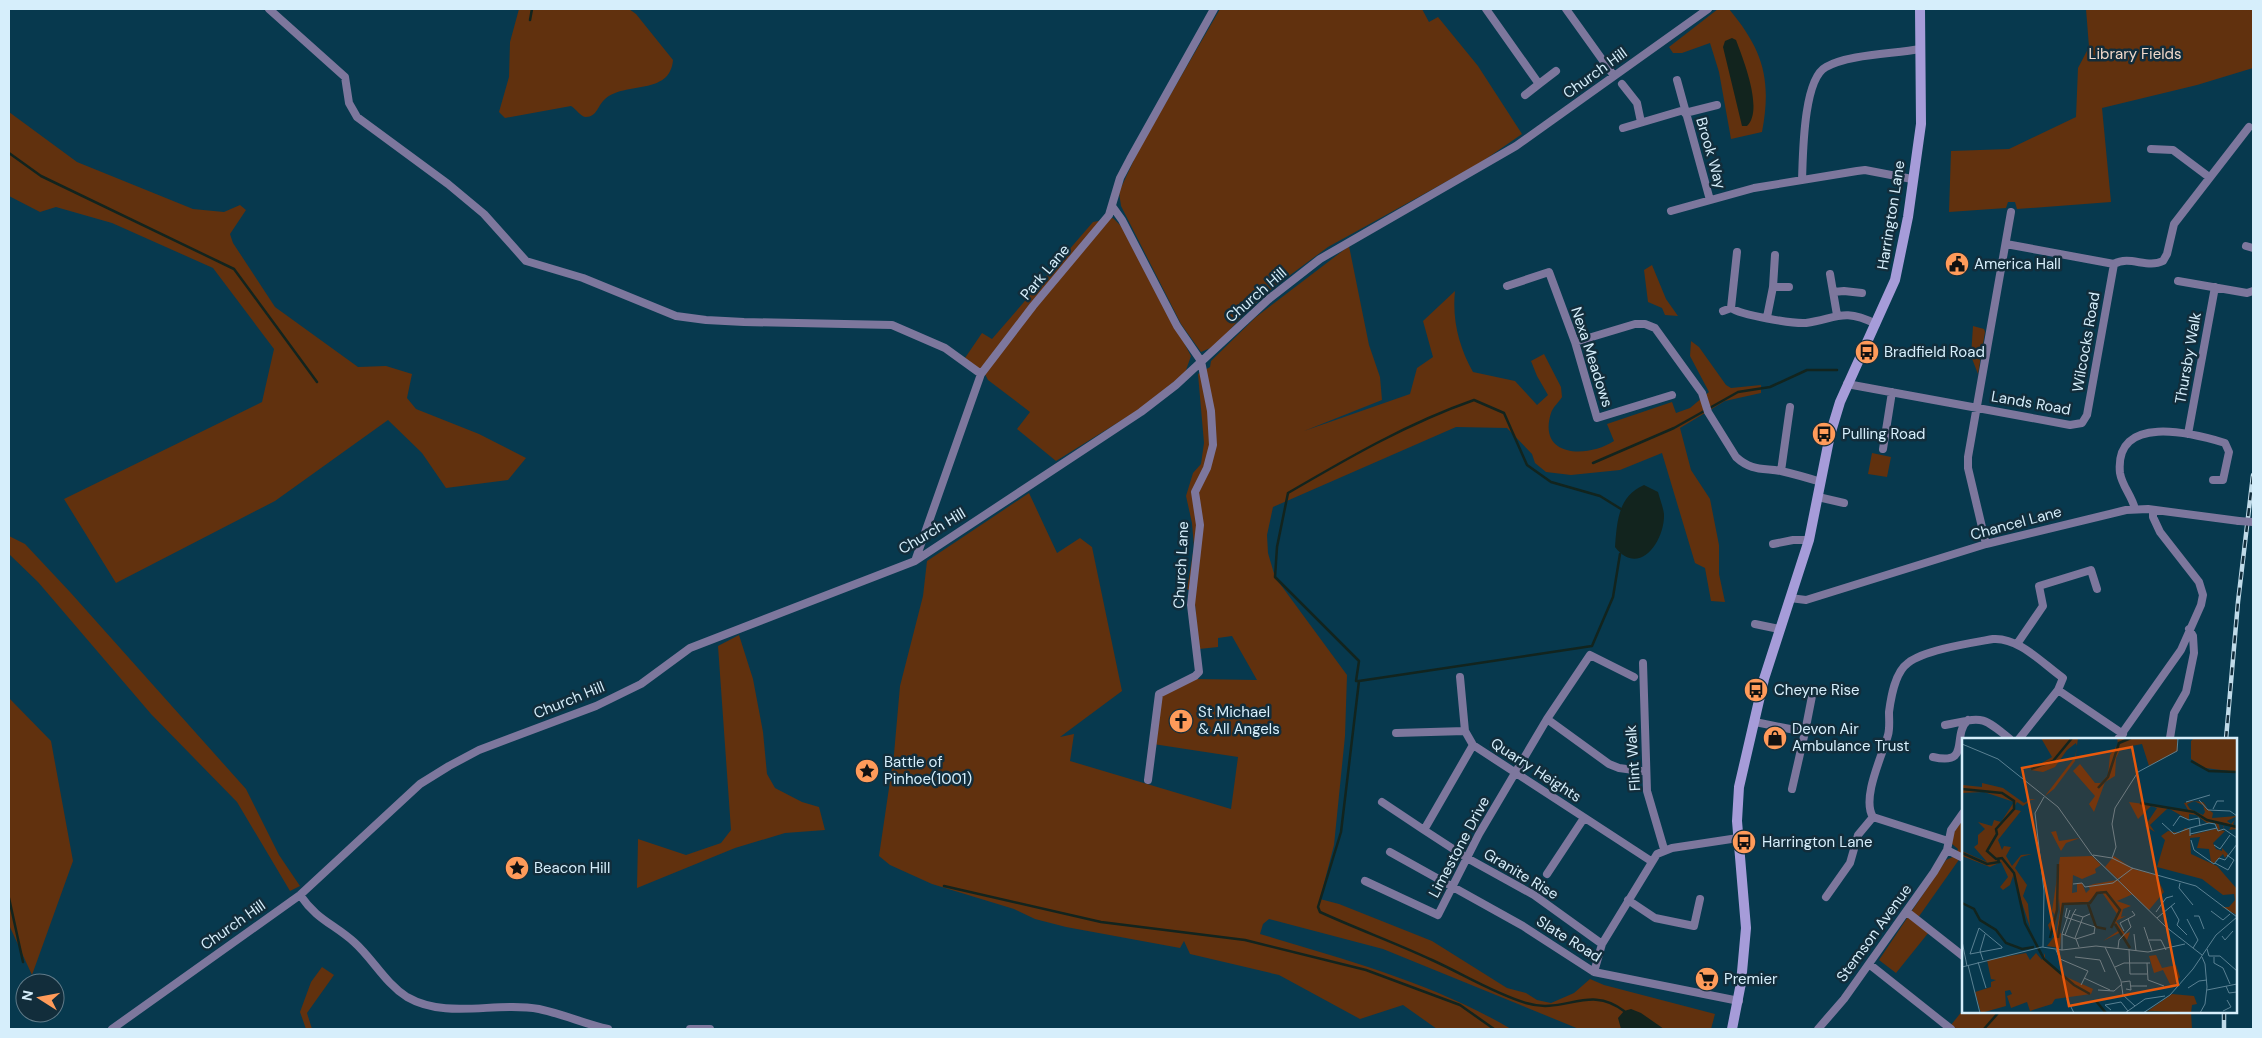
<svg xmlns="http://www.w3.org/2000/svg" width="2262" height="1038" viewBox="0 0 2262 1038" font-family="'DM Sans',sans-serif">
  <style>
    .green { fill: #61310e }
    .water { fill: #12241e }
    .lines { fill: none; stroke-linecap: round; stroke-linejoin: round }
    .stream { stroke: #12241e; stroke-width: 2.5 }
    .street { stroke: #7d779d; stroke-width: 8 }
    .secondary { stroke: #a69cd9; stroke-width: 10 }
    .rail-casing { stroke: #c0dbe9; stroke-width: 4.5 }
    .rail { stroke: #122d3b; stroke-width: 2.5; stroke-dasharray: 8; stroke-linecap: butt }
    .street-bridge { stroke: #7d779d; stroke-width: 8 }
    .labels { text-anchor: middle; stroke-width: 5; stroke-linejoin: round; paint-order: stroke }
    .park-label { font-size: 15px; fill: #f1d9cb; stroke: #122d3b }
    .street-label { font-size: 15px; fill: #d6eefb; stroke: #122d3b }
    .poi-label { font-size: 15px; fill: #d6eefb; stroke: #122d3b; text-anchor: start }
    .inset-river { fill: none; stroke: #12241e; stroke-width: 2.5 }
    .inset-road { fill: none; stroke: #5a8193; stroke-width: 1 }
    .view { fill: #e8590c; fill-opacity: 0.15; stroke: #e8590c; stroke-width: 2.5 }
    .inset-edge { fill: none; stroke: #d6eefb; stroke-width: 2.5 }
  </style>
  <rect width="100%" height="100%" fill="#07394e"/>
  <path class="green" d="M519,9H629L636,14L673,60C670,96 625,81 605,99C598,105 597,117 586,117C581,117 576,109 571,106L505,118L499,112L509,77L510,42Z
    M1220,9H1422L1429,22L1438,17L1478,66L1522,134L1480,163L1328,247L1274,287L1246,312L1215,346L1201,352L1181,324L1121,206L1119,192L1139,149Z
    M1718,9H1729C1763,50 1772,79 1762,132L1731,139L1719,72L1710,43L1682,53H1673L1669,47Z
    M2086,9H2253V68L2197,85L2102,108L2111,202L2017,209L2015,202H2008L2006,208L1949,212L1951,151L2009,149L2076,117L2078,68L2089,47Z
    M9,112L77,162L193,209L224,212L240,205L246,210L230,234L233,243L275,307L358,367L386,366L412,374L407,398L416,409L479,434L526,458L508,480L446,488L422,453L388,420L275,501L116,583L64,499L262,402L274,349L213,268L112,223L56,207L40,212L9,196Z
    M1113,218L1125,230L1191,356L1185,373L1138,410L1056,461L1017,429L1030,412L988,380L985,374L965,358L982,333L992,339L1093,222Z
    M1349,246L1369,345L1380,377L1382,400L1304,431L1410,394L1417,368L1433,357L1423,321L1455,291C1452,320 1459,347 1473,372L1515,381L1537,405L1548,395L1537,376L1531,361L1544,354L1561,387L1562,397C1559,402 1553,407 1551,413C1537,458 1588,458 1614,441L1607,424L1672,402L1676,413L1690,408L1709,392L1690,356L1691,341L1699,347L1726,385L1731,388L1761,385V393L1725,401L1680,428L1691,470L1710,499L1719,545V574L1725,602L1711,601L1705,568L1695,563L1662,453L1620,470L1571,475L1546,472L1535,463L1532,454L1507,428L1456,427L1273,507L1267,535L1268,553L1275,577L1347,675L1345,736L1334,845L1320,899L1339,904L1432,941L1507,988L1526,993L1537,1000L1551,1003L1574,993L1590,979L1604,985L1715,1014L1711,1029H1579L1383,949L1269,919L1263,924L1260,934C1346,960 1433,983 1511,1029H1437L1403,1005L1360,1019L1279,975L1190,954L1184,941L1180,948L1066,927L1035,919L1014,909L932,884L890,865L879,856L894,754L900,686L923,596L927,561L1029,493L1057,553L1080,538L1092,547L1122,691L1060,737L1074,734L1070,761L1231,809L1238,757L1153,744L1159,694L1194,679L1257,680L1232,636L1218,638V647L1199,649L1194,593L1187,589L1194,547L1192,523L1186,496L1193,473L1201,464L1204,443L1198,374L1210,367L1211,361L1256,317Z
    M1652,265L1666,299L1678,316L1665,315L1662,308L1648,302L1644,270Z
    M1973,326L1984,329L1985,332L1978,374L1971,356Z
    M1872,453L1891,457L1887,477L1868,474Z
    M9,536L25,544L70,592L246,789L279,855L300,886L290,891L237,802L151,714L38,582L9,554Z
    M739,635L753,679L763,732L767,774L775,788L802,802L819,807L825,830L785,833L735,848L637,888L638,839L686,855L721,843L731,830L718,646Z
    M9,698L51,741L73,861L32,975L9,925Z
    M1963,819V854L1915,922L1929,932L1896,973L1879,960L1946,860L1955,856L1958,849L1952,844V835Z
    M322,967L334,975L307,1013L312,1029H306L300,1012L311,982Z
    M1963,1010V1012H2191L2192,1029H1957L1951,1025Z"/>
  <path class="water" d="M1732,38L1736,40C1743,59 1764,110 1747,126H1742L1723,47L1725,41Z
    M1644,485L1658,492C1660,499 1663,507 1664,514C1665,541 1639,578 1615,547C1617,522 1618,496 1644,485Z
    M1631,1009L1641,1013L1664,1029H1621L1618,1018L1624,1011Z"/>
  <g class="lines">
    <path class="stream" d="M530,20L532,9
      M9,153L41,176L234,269L317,382
      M1593,463L1674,428L1738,392L1770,387L1807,370H1837
      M1621,509L1600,496L1551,482L1527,465L1504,413L1474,400C1408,423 1348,458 1288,493L1277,547L1275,577L1359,661L1356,681H1359L1341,832L1318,907L1320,912C1357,929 1396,943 1432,960C1463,974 1493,993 1526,1003C1564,1015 1589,984 1624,1011
      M1359,681L1592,646L1613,597L1620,554
      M944,886L1101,922L1245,940L1366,970L1460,1005L1494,1029
      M9,898L23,962
      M1984,1029L1999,1012"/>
    <path class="street" d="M269,9L345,77L349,103L357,117L448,184L484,214L526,261L583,278L676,316L706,320L744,322L892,325L945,348L981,374
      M1486,9L1539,84L1556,71
      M1566,9L1614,76
      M1677,80L1710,200
      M1622,84L1637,103L1641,122
      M1525,95L1539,84
      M1685,113L1717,105
      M1623,128L1684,110
      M2151,149L2173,150L2209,177
      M1802,180C1803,156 1803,79 1826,67C1849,54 1894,54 1920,49
      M1112,206L1122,220L1177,326L1201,361L1211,411L1213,445L1207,468L1195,492L1200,525L1191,605L1199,672L1195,676L1159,694L1148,780
      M1671,211L1754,188L1857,171L1865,170L1912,179
      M2006,244L2114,264
      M2246,246L2253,248
      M2114,264C2130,255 2147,269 2163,261L2167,254L2174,224L2249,127
      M1830,274L1837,315
      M2178,281L2247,293L2253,291
      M1507,286L1549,272L1575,342L1597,418L1672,395
      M1773,287H1789
      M1833,292L1844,291L1862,293
      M1731,308L1737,252
      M1723,311L1731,308C1741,315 1793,324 1806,323C1838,318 1843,308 1876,324
      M1767,317L1773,287L1775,255
      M1575,342L1635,324H1645L1655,328L1702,393L1708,412L1736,457C1751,471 1763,468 1781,471C1794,474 1808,478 1821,482
      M1847,384L2070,425L2082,423L2087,415L2114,264
      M2188,434L2215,287
      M1883,449L1892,392
      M1781,471L1790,407
      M1818,497L1844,503
      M2135,509C2132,496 2122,486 2120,473C2114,413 2192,433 2225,443L2229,452L2223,480H2213
      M1773,544L1793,540H1809
      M1986,544L1968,468V457L2011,212
      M915,561L981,374L1033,306L1109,215L1120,178L1130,159L1214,9
      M1790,598L1806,600L1986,544L2126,510L2148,509L2239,521
      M1755,624L1779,629
      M2017,644L2043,606L2039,586L2091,570L2097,589
      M1643,663L1647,791L1664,849
      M1460,677L1465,731L1473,745L1651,861
      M2058,690L2123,734
      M1547,719L1609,764L1619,768L1641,771
      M1755,722L1805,732L1813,691
      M1945,725C1982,718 1980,714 2010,739
      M1396,733L1465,731
      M2170,738L2174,713L2186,692L2194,653L2193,636L2189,629
      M2118,739L2181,650L2201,605L2203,595L2199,582L2160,532L2153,517V510
      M1933,757C1972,766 1951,735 1968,720
      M1792,789L1805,732
      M1382,802L1424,830L1473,745
      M1873,817C1861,798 1883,754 1888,735C1890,728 1889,720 1889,712C1891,697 1895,672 1908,663C1924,650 1971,643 1993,639C2019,637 2043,664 2063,678L2058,690L2019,739
      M1873,817L1948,841
      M1424,830L1467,858L1534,895L1602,944
      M1947,850L1963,858
      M1390,852L1523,926L1594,972L1739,1001
      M1547,874L1584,818
      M1365,881L1438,915L1479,834L1547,719L1590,655L1634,677
      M300,895C317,920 334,924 354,942C373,959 385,983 407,997C447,1020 496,1001 539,1009C563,1014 585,1024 608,1029
      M1826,897L1850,863L1858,835L1873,817
      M1628,900L1655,918L1694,926L1700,899
      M1907,912L1963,956
      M1869,964L1951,1029
      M1594,972L1602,944L1657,854L1672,848L1738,838
      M112,1029L300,895L420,784L449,766L479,750L596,706L641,684L690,648L915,561L1141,412L1176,385L1270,298L1320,259L1516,146L1708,9
      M690,1029H710
      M1818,1029L1844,999L1934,872L1947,850L1951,830L1963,813"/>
    <path class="secondary" d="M1732,1029L1741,983L1746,928L1737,821L1739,787L1764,679L1809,540L1830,435L1840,402L1895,280L1908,217L1921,124L1920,9"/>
    <g class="rail-casing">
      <path id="rail" d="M2226,739L2238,602L2253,475
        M2224,1012V1029"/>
    </g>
    <use href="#rail" class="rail"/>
    <path class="street-bridge" d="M2239,521L2253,522"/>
  </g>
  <defs>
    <g id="civic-disc" transform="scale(1.25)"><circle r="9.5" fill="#ff9b5a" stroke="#122d3b"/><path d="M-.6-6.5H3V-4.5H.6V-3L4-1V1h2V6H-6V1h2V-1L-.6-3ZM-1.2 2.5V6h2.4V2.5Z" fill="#111"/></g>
    <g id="bus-disc" transform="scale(1.25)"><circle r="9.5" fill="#ff9b5a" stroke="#122d3b"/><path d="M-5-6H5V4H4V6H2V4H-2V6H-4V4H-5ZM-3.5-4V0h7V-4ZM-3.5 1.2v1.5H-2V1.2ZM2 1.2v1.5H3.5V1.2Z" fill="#111"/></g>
    <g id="church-disc" transform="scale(1.25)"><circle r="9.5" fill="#ff9b5a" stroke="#122d3b"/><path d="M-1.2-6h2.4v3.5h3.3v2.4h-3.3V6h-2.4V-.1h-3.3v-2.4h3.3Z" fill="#111"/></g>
    <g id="shop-disc" transform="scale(1.25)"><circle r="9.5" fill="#ff9b5a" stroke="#122d3b"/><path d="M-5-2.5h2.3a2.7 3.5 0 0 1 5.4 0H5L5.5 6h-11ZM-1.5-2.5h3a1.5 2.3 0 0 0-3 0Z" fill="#111"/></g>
    <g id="sight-disc" transform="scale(1.25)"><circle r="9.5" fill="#ff9b5a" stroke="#122d3b"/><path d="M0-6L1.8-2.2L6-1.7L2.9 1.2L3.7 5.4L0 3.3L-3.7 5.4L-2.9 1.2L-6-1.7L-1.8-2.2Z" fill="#111"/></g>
    <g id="supermarket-disc" transform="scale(1.25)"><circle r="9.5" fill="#ff9b5a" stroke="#122d3b"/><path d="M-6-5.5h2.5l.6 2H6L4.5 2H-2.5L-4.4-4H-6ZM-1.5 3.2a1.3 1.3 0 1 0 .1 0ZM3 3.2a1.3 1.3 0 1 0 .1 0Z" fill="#111"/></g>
  </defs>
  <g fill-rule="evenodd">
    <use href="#civic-disc" x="1957" y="264"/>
    <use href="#bus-disc" x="1867" y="352"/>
    <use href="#bus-disc" x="1824" y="434"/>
    <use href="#bus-disc" x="1756" y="690"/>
    <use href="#church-disc" x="1181" y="721"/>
    <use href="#shop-disc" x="1775" y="738"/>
    <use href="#sight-disc" x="867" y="771"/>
    <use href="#bus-disc" x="1744" y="842"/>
    <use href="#sight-disc" x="517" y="868"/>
    <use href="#supermarket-disc" x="1707" y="979"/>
  </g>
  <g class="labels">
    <g class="park-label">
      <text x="2135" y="59">Library Fields</text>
    </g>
    <g class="street-label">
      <text transform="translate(1595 73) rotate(-36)" y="5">Church Hill</text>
      <text transform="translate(1711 153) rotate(74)" y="5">Brook Way</text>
      <text transform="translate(1891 215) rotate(-81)" y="5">Harrington Lane</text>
      <text transform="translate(1045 272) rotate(-50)" y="5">Park Lane</text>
      <text transform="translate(1256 295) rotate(-41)" y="5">Church Hill</text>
      <text transform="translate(2086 342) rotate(-80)" y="5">Wilcocks Road</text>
      <text transform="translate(1592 357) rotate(72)" y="5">Nexa Meadows</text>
      <text transform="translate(2188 358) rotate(-80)" y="5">Thursby Walk</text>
      <text transform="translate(2031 403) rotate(10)" y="5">Lands Road</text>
      <text transform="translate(2016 523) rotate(-15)" y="5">Chancel Lane</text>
      <text transform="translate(932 531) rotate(-31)" y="5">Church Hill</text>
      <text transform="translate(1181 565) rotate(-87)" y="5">Church Lane</text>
      <text transform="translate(569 700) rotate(-22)" y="5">Church Hill</text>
      <text transform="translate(1633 758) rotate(-94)" y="5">Flint Walk</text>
      <text transform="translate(1536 770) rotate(33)" y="5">Quarry Heights</text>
      <text transform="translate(1459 847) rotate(-62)" y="5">Limestone Drive</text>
      <text transform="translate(1521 874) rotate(31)" y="5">Granite Rise</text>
      <text transform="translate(233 925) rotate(-35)" y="5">Church Hill</text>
      <text transform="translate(1874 933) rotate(-54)" y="5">Stemson Avenue</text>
      <text transform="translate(1569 939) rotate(32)" y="5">Slate Road</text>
    </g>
    <g class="poi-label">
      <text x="1974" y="269">America Hall</text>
      <text x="1884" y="357">Bradfield Road</text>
      <text x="1842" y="439">Pulling Road</text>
      <text x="1774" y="695">Cheyne Rise</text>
      <text x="1198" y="717">St Michael<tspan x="1198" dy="17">&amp; All Angels</tspan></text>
      <text x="1792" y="734">Devon Air<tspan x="1792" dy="17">Ambulance Trust</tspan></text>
      <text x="884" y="767">Battle of<tspan x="884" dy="17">Pinhoe(1001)</tspan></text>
      <text x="1762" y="847">Harrington Lane</text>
      <text x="534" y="873">Beacon Hill</text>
      <text x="1724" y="984">Premier</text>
    </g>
  </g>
  <g transform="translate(1962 738)">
    <rect width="275" height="275" fill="#07394e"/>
    <path d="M79,0H116L113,23L92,51L83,58L113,19L115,8L114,5L105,12L93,29L81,34L68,32L90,19ZM155,0H215L216,13L187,28L180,6L159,10L154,20L153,38L143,44L132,74L127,66L133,58L111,33L118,26L133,45H139L146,37L148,17L156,6ZM232,0H275V34L243,30L229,21V3ZM20,45L41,50L62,65L69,61L74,62H69L61,68L55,64L51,71L59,73L36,102L40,112L42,108L49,109L44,118L50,128L59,117L70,116L59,119L53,130L65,147L61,158L66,166L68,189L51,138L48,147L41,152L38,149L46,139L39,124L28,129L0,118V113L25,124L12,109L16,106V97L23,91L16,84L30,88L32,82L39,84L52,64L22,54L0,55L1,47L20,49ZM231,63L241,64L245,69L232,63L225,66L228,71L241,77L243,74L241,67L251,75L250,80L275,78L265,83L269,86L273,82L271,86L275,89H271L275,91L267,92L270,87L256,84L258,91L261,90V88H262L261,90L256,92L253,85H245L234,77L227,76V82L206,70L188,87L193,94L183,88L195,70L189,68L176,81L167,64L226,72L222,65ZM223,90L227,91L229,97L253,91L263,93L251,105L254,111L260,113V110L266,116L263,120L261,116L252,125L249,124L247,111L235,110L238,99L228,100L229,116L255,128L275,151V177L260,169H267L273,162L272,156L261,157L240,141L195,129L203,102L199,98L206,93L218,95ZM94,93L97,103L118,100L104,105L99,113L89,94ZM130,118L139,127L133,131L134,135L120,141L111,137L110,155L115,154V145H120L124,155L128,151L126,148L132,146L155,142L171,156L155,163L169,168L161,171L159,179L164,178L154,183L163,196L168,194L165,202L159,194L141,203L156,193L152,181L155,176L139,153L126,164L102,166L96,191L99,196L98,210L85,208L94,196L98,174L97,160L92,194L88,193L86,187L93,177L90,173L98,119ZM152,118L171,131L194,137L202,154L187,172L157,143L159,140L156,141L143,129ZM64,215L68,222L74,215L80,222L83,215V220L100,237L131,251L129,256L93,261L90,266L68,273L65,264L49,270L45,258L50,256L48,252L43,253L44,268L19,275L13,254L29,249V244L34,242L29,241L25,222ZM194,217L200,230L214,227L218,239L210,250L201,232L192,235L187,218ZM210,256L232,258L235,266L230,267L229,275H183Z" fill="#61310e"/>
    <path class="inset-river" d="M229,23L247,33L275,34M69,31L91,23L110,0M136,50L146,39L157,5L169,0M0,51L40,55L52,63V71L34,91L35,96L25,113L34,121L40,120L52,135L63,185L82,221L112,247L128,256M178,65L232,74L245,82L275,89M0,115L25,126L37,124L36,121M0,165L12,171L18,182L34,192L44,205L60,211L72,209M126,166L134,189L144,191M153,186L168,210M88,200L95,172L96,126M96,200L101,166L128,165L135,155L144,154L158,172L149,190M134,263L144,275M185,274L218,275"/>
    <path class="inset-road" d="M0,6L36,21L96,69L130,117L204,189L240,217M237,62L246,72L268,73L275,78M224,64L248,57M251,71L255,63H262M200,85L212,96L228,90M211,88L218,78L227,82L237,80L238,88M228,96L255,90M228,98V90L247,85L253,86L256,93L262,91L275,100M229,102L232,112L252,126L257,120L263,122L275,106M252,107L258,111L268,97M131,117L150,120L170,130L234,148L275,179M150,120L154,109L150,86L153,70L176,34L215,13L216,0M253,125L266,132L272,122L265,117M218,145L217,150L231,167M111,146L120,145L123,149L151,145L171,130M209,168L217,182L215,187L225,197M105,170L103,179L133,189L132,195M114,171L111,176L121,179L128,176M249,173L261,182L268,176M194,174L204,160L211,158M232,178H237L242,191M195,180L213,165M225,181L236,202L231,210M182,189L190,213M17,190L40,209V210L8,216ZM162,193L158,185L173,177L170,173M100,196L114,201L117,209M172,196L174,213M103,197L111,176M260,198L263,202L271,193M113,200L121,179M114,201L133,195M187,202H199L204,212M0,203L5,228M81,209L82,153L73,75L82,59M143,209L159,243L161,257L173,268M156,210L157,202L169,189L166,181M167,211L168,236H185M245,211L247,218H258L275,233M94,212L98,221L126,233L119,247M100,212V196L108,172M113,219L138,222L143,234M252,219V225L261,230L268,246M21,222L18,213L23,196M16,224L24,250M185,225L186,242L202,248M6,227L18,275M0,229L80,209L100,212L134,208L186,214L223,206M153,229L162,225H188M122,240L148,252M160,244L168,243L169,252L164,251M169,248H185M264,248L267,255L275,254M226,250L237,243L245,242M136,252L152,253L160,246M245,252L275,246M105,261L112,275M149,272L143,267L159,264L166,273M261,273L269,269L265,262M163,275L183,261L203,258M181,275L208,257L231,231L254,197L275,179M238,275L243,266L245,249L243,226L240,219"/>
    <path class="view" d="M170,9L216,247L107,268L60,30Z"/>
    <rect width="275" height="275" class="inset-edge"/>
  </g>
  <rect width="2262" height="1038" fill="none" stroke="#d6eefb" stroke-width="20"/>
  <g transform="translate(40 998) rotate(281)"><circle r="24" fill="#122d3b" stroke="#607a88"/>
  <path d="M0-4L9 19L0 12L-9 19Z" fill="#ff9b5a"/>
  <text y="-8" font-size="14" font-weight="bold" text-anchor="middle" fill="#d6eefb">N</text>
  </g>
</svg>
